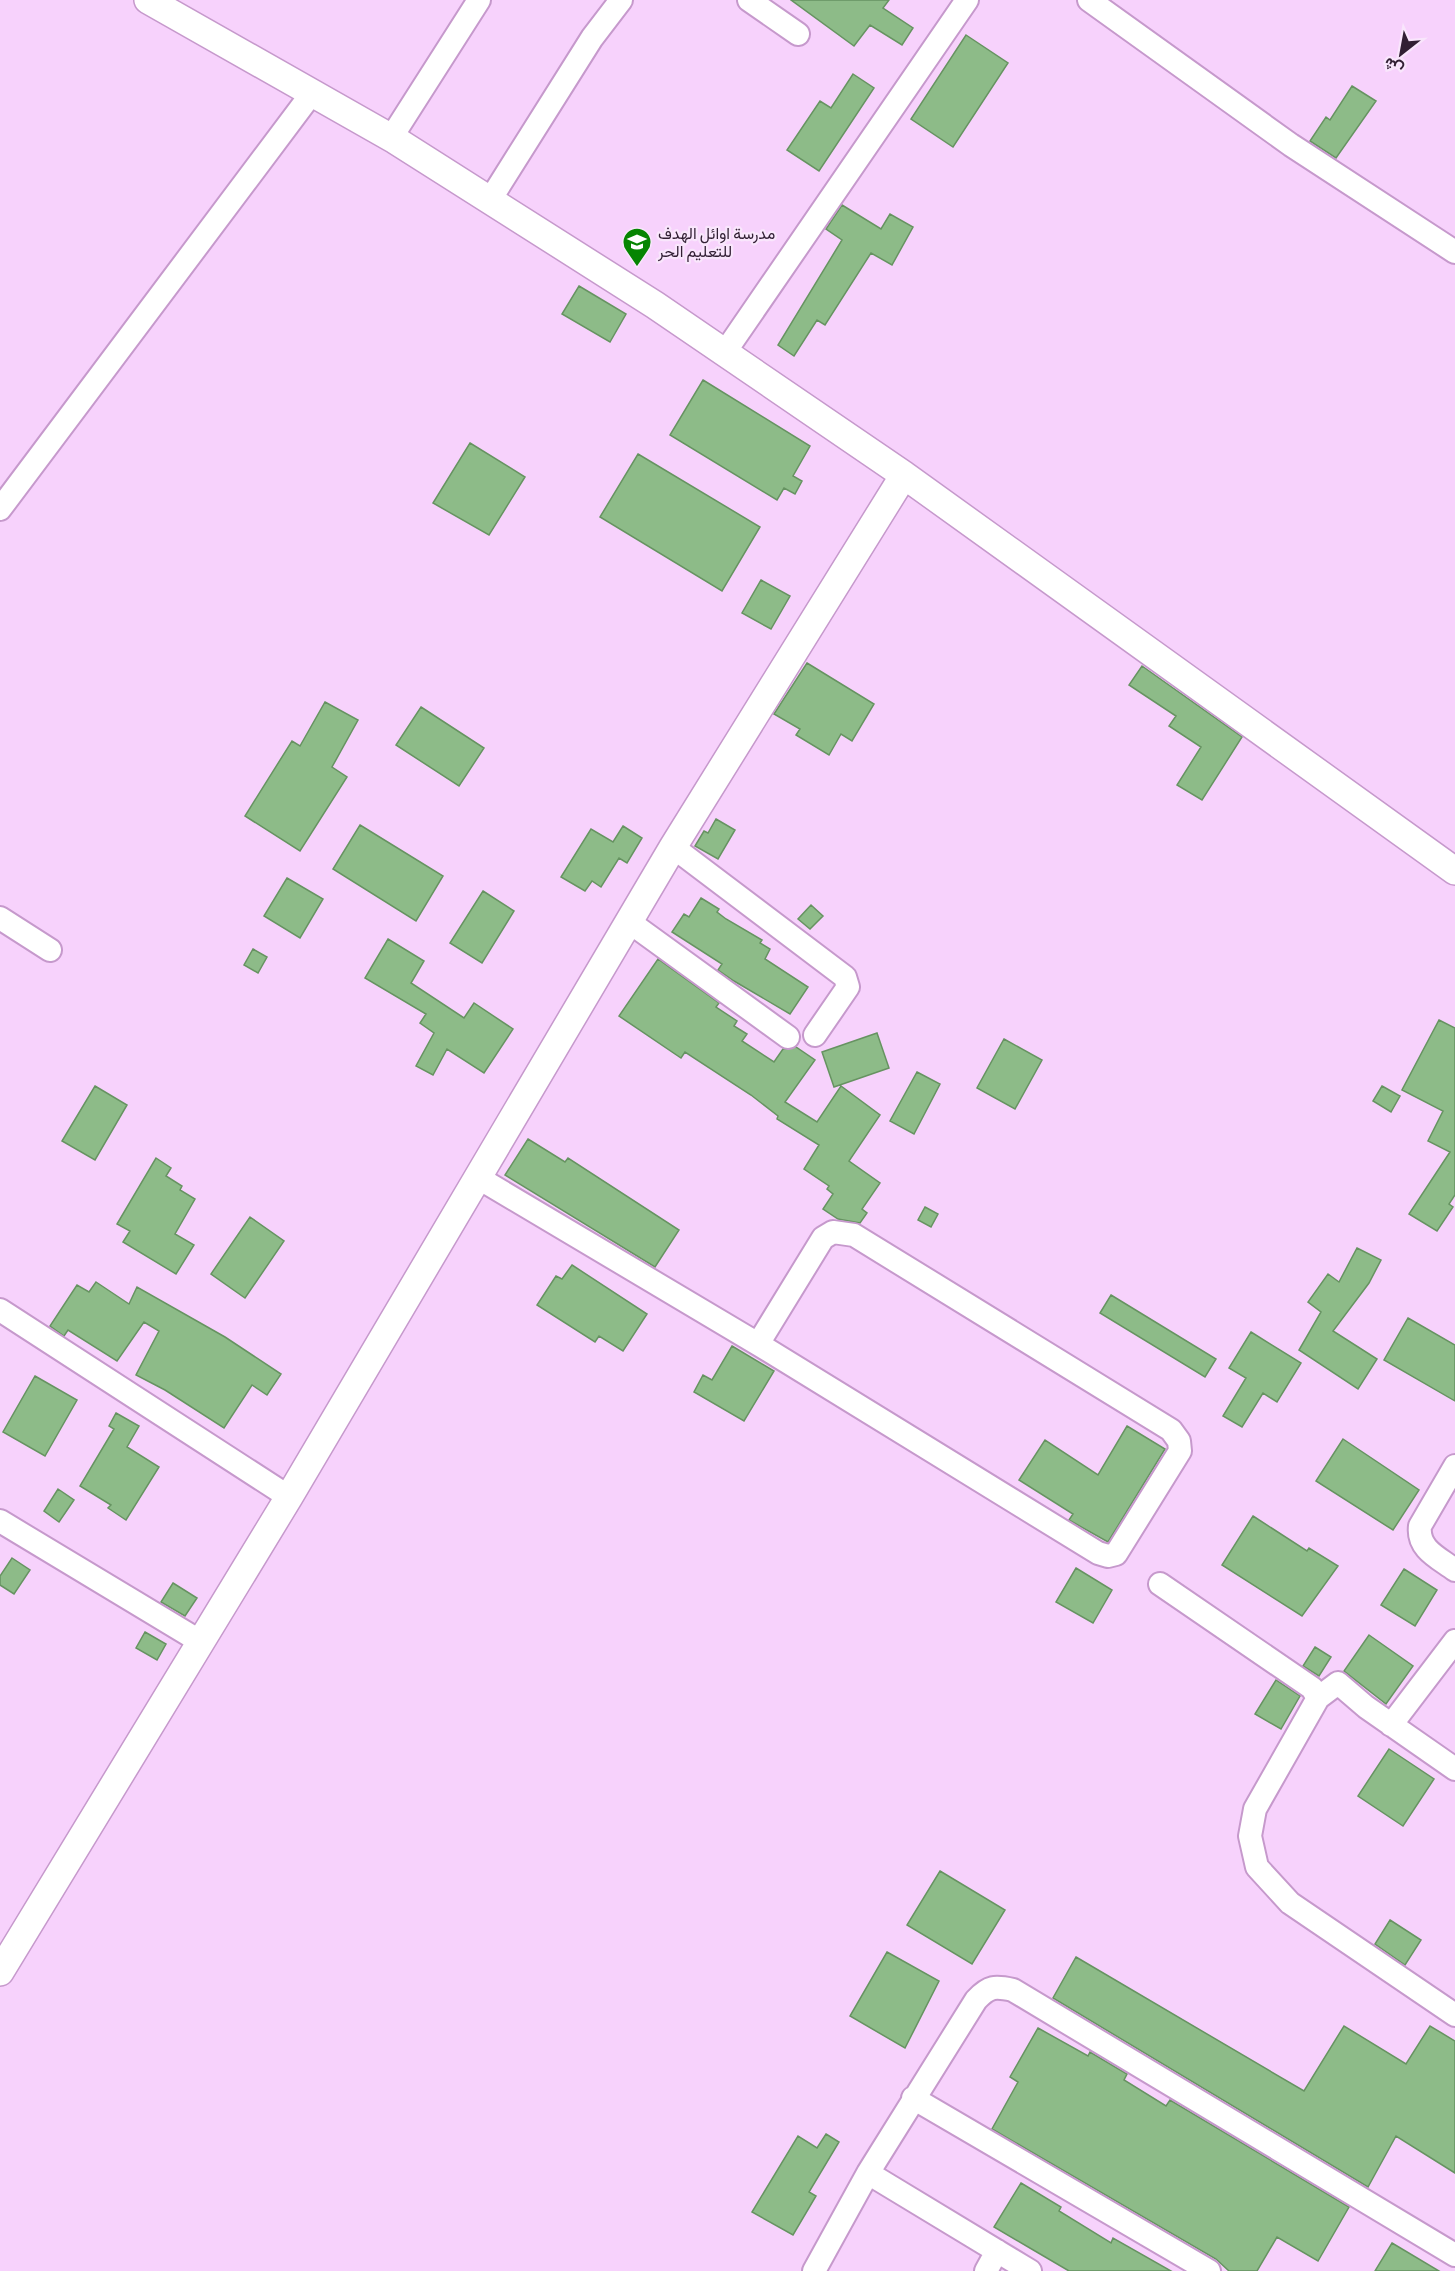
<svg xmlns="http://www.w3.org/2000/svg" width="1455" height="2271" viewBox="0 0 1455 2271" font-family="Literata,Vazirmatn,serif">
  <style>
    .building { fill: #8dbb88; stroke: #669361; stroke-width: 1.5 }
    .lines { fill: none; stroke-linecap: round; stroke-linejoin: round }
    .minor-casing { stroke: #c699cc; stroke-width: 26 }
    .tertiary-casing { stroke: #c699cc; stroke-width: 30 }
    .minor { stroke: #fff; stroke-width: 22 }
    .tertiary { stroke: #fff; stroke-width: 27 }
    .labels { text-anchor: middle; stroke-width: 4.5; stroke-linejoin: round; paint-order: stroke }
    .poi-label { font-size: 16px; fill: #311f33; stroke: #f9e6fc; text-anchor: start }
  </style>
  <rect width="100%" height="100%" fill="#f7d2fc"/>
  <path class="building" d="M791,0H889L883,8L913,28L902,45L870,25L854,46Z
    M966,35L1008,63L953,147L911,119Z
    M853,74L874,88L819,171L787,150L820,101L831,108Z
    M1352,86L1376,101L1336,158L1310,141L1326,117L1330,120Z
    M842,205L881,229L890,214L913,227L892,265L871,253L825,325L817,320L794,356L778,345L842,240L826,229Z
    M579,286L626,314L610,342L562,314Z
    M703,380L810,446L793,476L802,481L795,494L784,488L777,500L670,435Z
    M470,443L525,477L489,535L433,503Z
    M638,454L760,527L722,591L600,517Z
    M761,580L790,596L771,629L742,613Z
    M807,663L874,704L852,741L841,734L829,755L796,735L800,729L774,714Z
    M1142,666L1242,737L1202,800L1177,785L1201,747L1169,726L1176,716L1129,685Z
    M325,702L358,720L332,767L347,777L300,851L245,816L292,741L300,746Z
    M421,707L484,748L459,786L396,745Z
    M716,819L735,830L718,859L695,846L704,831L708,833Z
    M360,825L443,876L416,921L333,869Z
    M623,826L642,838L627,863L619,858L601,887L592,881L585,891L561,877L591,829L613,842Z
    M287,878L323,899L300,938L264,916Z
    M483,891L514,911L482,963L450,943Z
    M701,898L719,909L717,912L726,919L762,940L760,943L770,949L765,959L808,987L790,1014L734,981L718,970L722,964L672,932L684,914L689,917Z
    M811,905L823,916L810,929L798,919Z
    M388,939L424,961L411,983L464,1018L474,1003L513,1029L484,1073L447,1049L433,1075L416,1066L434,1033L420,1023L426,1014L365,978Z
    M253,949L267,957L258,973L244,965Z
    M658,959L719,1003L716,1007L737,1021L734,1026L747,1034L742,1041L774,1062L783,1049L796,1047L815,1060L785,1102L817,1122L841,1086L880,1115L849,1161L880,1183L862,1209L867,1213L860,1223L838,1219L823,1209L833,1194L827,1189L829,1186L804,1169L819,1145L777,1119L778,1116L751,1095L685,1052L681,1058L619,1016Z
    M1439,1020L1455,1028V1195L1449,1204L1453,1207L1437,1231L1409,1214L1450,1152L1428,1141L1443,1111L1402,1090Z
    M877,1033L889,1068L834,1087L822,1052Z
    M1004,1039L1042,1060L1015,1109L977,1088Z
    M917,1072L940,1084L914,1134L890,1121Z
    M95,1086L127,1105L95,1160L62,1141Z
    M1382,1086L1400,1096L1391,1112L1373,1101Z
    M528,1139L565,1162L568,1158L679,1230L655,1267L505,1175Z
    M156,1158L171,1168L166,1176L182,1186L180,1190L195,1199L175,1234L194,1245L176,1274L123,1242L130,1231L117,1224Z
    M925,1207L938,1214L931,1227L918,1220Z
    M250,1217L284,1241L245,1298L211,1274Z
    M1357,1248L1381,1260L1369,1283L1333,1331L1377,1359L1358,1389L1299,1350L1321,1312L1308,1302L1328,1274L1339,1282Z
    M572,1265L647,1314L623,1351L599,1336L595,1342L537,1305L556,1276L562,1279Z
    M96,1282L129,1304L137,1287L225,1337L281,1374L267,1395L252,1385L224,1428L165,1390L136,1375L159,1331L144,1322L117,1361L68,1330L64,1336L50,1326L77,1285L89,1292Z
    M1111,1295L1216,1359L1205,1377L1100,1313Z
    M1408,1318L1455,1345V1401L1384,1360Z
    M1251,1332L1301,1363L1277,1402L1263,1393L1242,1427L1223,1416L1246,1378L1229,1368Z
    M732,1346L774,1371L744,1421L694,1392L703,1375L712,1380Z
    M35,1376L77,1400L45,1456L3,1432Z
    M116,1413L139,1426L127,1447L159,1467L126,1520L108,1508L111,1505L80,1486L114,1429L109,1426Z
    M1127,1426L1165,1449L1108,1542L1069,1520L1073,1514L1019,1480L1045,1440L1098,1475Z
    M1343,1439L1419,1490L1393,1530L1316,1481Z
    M58,1489L74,1500L59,1522L44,1511Z
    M1253,1516L1307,1551L1309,1548L1338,1566L1302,1616L1222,1565Z
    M12,1558L30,1570L14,1594L0,1585V1576Z
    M1076,1568L1112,1590L1093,1623L1056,1602Z
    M1404,1569L1437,1590L1415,1626L1381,1605Z
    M173,1583L197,1598L185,1616L161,1602Z
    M145,1632L166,1644L157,1660L136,1648Z
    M1369,1635L1413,1666L1386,1704L1344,1671Z
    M1315,1647L1331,1657L1319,1676L1303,1666Z
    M1276,1680L1300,1696L1281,1729L1255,1714Z
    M1389,1749L1434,1779L1403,1826L1358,1796Z
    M940,1871L1005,1910L972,1964L907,1925Z
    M1390,1920L1421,1940L1405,1965L1375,1944Z
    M887,1952L939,1981L905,2048L850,2016Z
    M1076,1957L1304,2091L1344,2026L1406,2064L1430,2026L1455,2041V2173L1396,2136L1368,2187L1053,1998Z
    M1038,2028L1088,2056L1090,2052L1127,2074L1124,2080L1166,2106L1170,2100L1349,2207L1318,2261L1277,2237L1257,2271H1229L1216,2259L992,2129L1018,2082L1010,2077Z
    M826,2134L839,2142L809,2192L816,2196L793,2235L752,2212L798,2136L817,2148Z
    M1021,2183L1061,2207L1059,2211L1111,2243L1113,2238L1171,2271H1069L1035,2251L994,2227Z
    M1392,2243L1439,2271H1375Z"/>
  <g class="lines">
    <g class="minor-casing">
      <path id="minor" d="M749,0L798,34
        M1089,0L1291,145L1455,252
        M391,138L479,0
        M490,200L592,38L621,0
        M725,352L967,0
        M0,509L312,93
        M673,847L845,977L848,987L815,1035
        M0,918L50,950
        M628,921L788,1037
        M477,1177L758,1344L1098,1553L1108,1556L1116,1554L1180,1451L1179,1441L1171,1430L854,1235L833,1232L823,1238L758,1344
        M0,1310L289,1497
        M1455,1466L1420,1526C1417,1549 1439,1558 1455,1570
        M0,1521L201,1642
        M1160,1584L1312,1688L1318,1698
        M1391,1725L1455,1641
        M1455,1769L1366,1707L1338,1683L1318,1698L1255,1809L1250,1836L1257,1867L1290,1903L1455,2015
        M913,2098L1209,2271
        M814,2271L868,2173
        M986,2271L997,2251
        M1030,2271L868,2173L976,2000C989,1986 995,1986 1013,1990L1455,2255"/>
    </g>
    <g class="tertiary-casing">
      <path id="tertiary" d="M148,0L395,140L655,305L904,475L1455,871
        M0,1972L289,1497L673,847L904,475"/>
    </g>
    <use href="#minor" class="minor"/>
    <use href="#tertiary" class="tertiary"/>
  </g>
  <defs>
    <g id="school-pin" transform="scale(1.5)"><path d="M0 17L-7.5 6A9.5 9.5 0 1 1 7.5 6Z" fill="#068502" stroke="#f9e6fc"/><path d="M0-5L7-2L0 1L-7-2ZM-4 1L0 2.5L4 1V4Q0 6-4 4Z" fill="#fff"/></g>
  </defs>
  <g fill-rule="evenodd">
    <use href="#school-pin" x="637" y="242"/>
  </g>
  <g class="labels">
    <g class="poi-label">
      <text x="658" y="239">مدرسة اوائل الهدف<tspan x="658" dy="18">للتعليم الحر</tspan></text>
    </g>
  </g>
  <g transform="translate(1401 54) rotate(211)" stroke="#f9e6fc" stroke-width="4.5" paint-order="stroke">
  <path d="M0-4.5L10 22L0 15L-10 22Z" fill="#311f33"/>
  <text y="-9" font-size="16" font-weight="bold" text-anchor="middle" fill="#311f33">ش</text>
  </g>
</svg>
